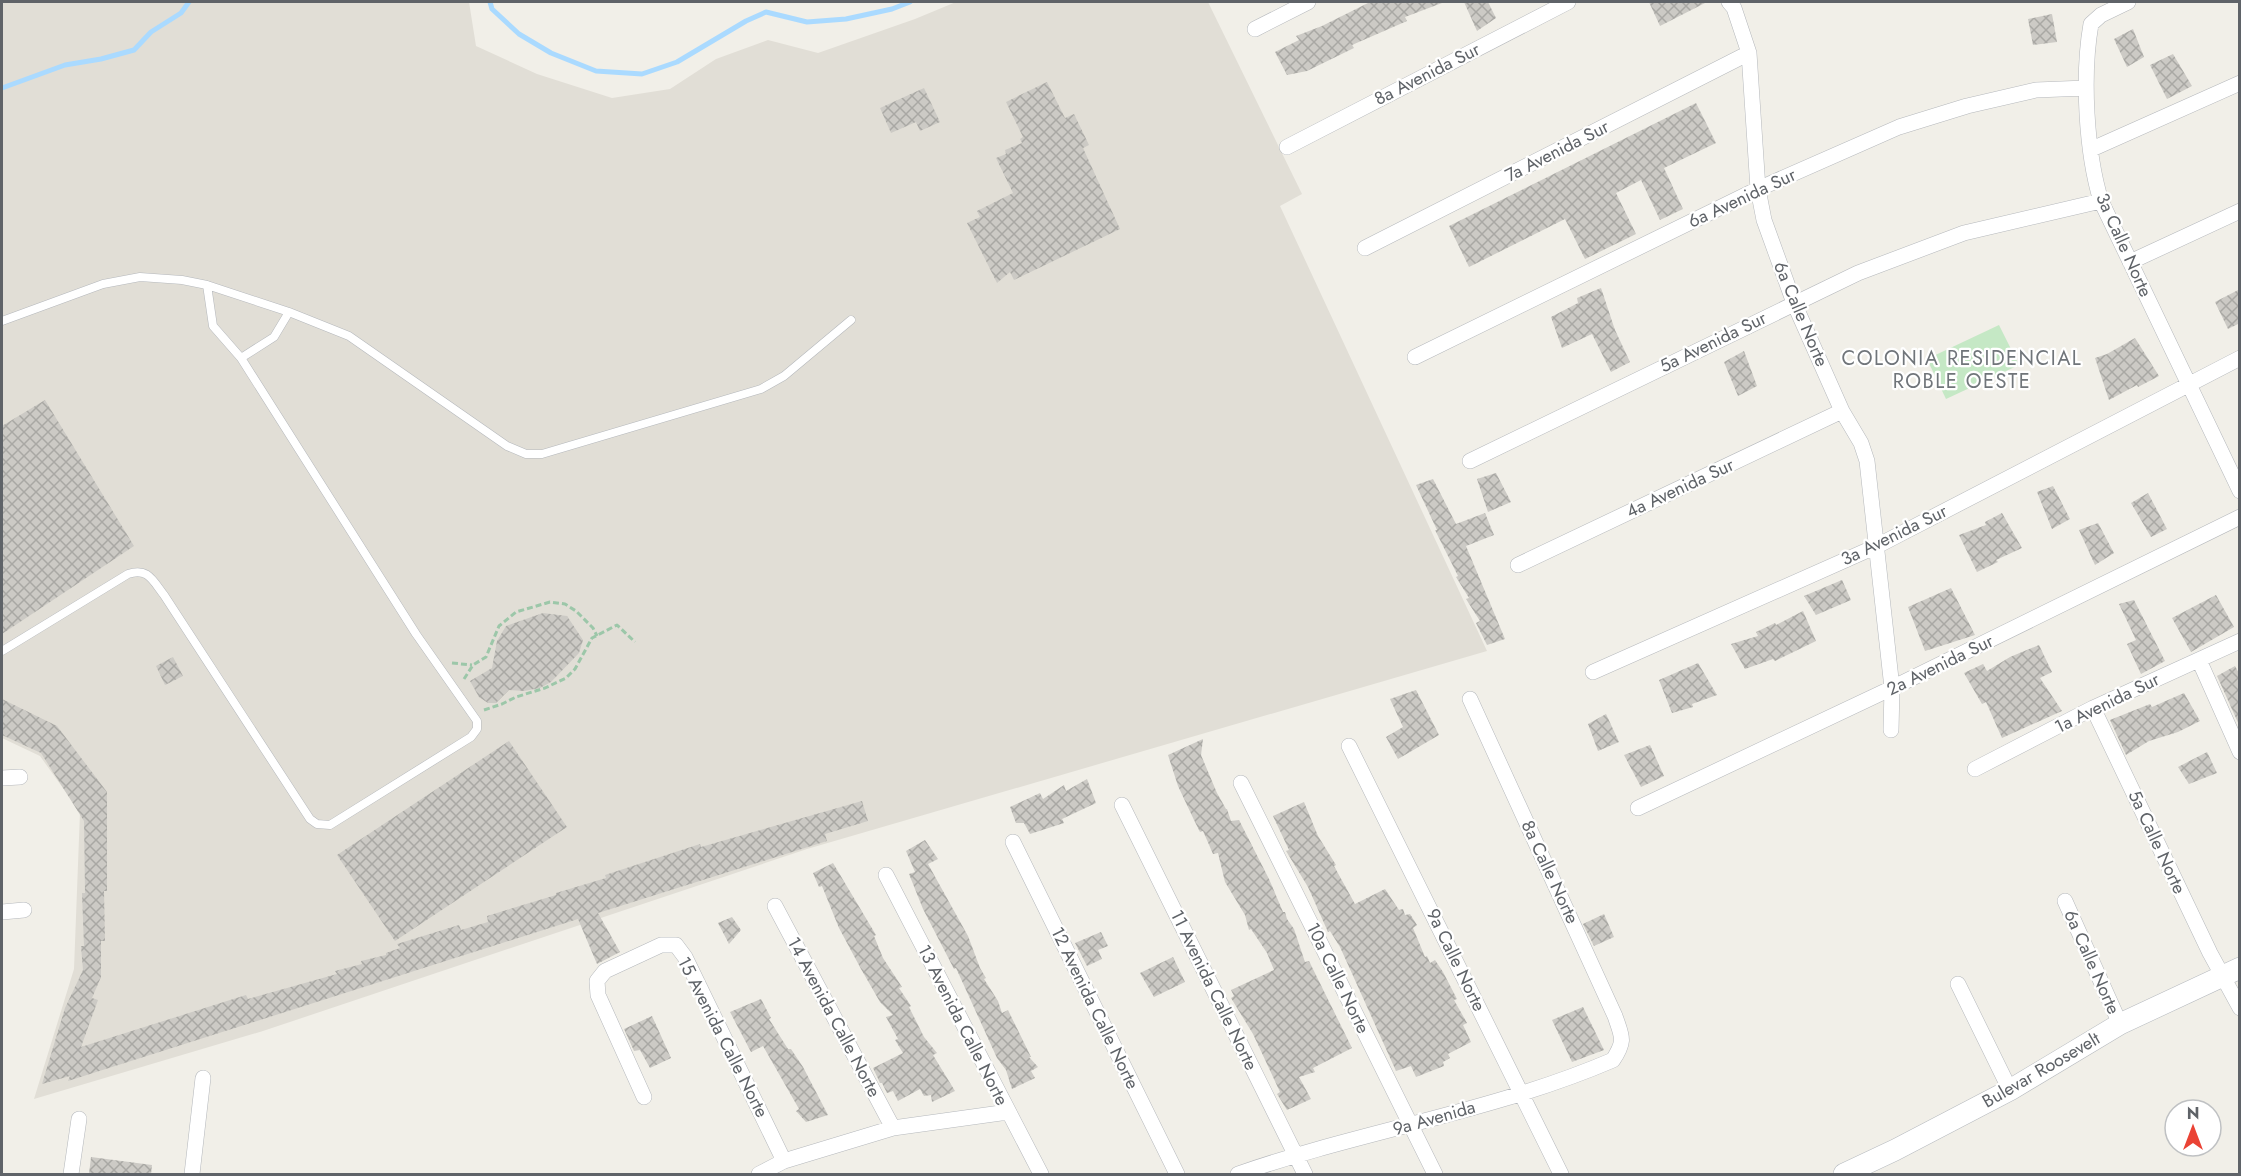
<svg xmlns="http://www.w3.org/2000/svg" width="2241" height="1176" viewBox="0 0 2241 1176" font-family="Jost,sans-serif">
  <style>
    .education { fill: #e1ded6 }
    .pitch { fill: #c5e8c5 }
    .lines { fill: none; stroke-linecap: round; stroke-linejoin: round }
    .stream { stroke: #aadaff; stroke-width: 5 }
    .building { fill: url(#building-cross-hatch) }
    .lane-casing { stroke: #b5b8bc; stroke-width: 9 }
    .street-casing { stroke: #b5b8bc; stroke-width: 16 }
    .secondary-casing { stroke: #b6babf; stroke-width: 22 }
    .path { stroke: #9cc7a9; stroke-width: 3; stroke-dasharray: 6 3; stroke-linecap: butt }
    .lane { stroke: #fff; stroke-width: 8 }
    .street { stroke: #fff; stroke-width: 15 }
    .secondary { stroke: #fff; stroke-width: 21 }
    .labels { text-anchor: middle; stroke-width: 4.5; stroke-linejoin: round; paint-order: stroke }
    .street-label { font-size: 18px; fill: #5f6368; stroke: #fff }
    .neighbourhood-label { font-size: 20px; letter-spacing: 1.5px; fill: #70757a; stroke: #fff }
  </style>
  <defs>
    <pattern id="building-cross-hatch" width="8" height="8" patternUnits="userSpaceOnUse" patternTransform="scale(1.5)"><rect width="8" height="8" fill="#cccac5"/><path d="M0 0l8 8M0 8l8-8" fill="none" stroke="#a9a8a4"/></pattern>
  </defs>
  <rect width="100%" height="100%" fill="#f1efe8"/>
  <path class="education" d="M2,2H469L476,46L537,74L612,98L670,89L716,59L768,40L818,53L915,19L956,2H1208L1302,194L1280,206L1487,651L807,849L263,1031L34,1099L74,969L80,812L40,756L2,738Z"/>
  <path class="pitch" d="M1999,325L2019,365L1946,399L1927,359Z"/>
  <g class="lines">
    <path class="stream" d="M490,2L492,9L519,34L551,53L596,71L642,74L677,62L746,21L766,12L807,22L846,19L892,9L910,2
      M2,88L65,65L101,59L134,50L151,32L181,13L189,2"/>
  </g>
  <path class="building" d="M1370,2H1442V3L1405,17L1407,21L1352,45L1354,48L1307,71L1287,75L1275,52L1299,40L1296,36L1322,26Z
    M1464,2H1488L1496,18L1477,31Z
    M1649,2H1707L1660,26Z
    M2052,14L2057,42L2033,45L2028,19Z
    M2133,29L2144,57L2127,67L2114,39Z
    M2173,54L2192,86L2167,99L2150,65Z
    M1047,82L1065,118L1074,114L1089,145L1083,148L1120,229L1014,280L1010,272L997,283L967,223L980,217L977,211L1013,193L996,158L1006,154L1005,150L1022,143L1020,139L1023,137L1006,102Z
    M924,88L940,122L920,131L916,122L891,133L880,108Z
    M1696,103L1716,143L1664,168L1683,209L1660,220L1641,180L1616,193L1636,234L1585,259L1565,219L1469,267L1449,226Z
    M1601,288L1615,330L1630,362L1611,372L1592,334L1562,348L1551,317L1578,303L1577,298Z
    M2240,289V323L2228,329L2215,302Z
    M2135,338L2159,376L2138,387L2137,385L2109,400L2095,358L2107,354Z
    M1744,351L1757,386L1738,396L1724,362Z
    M45,400L134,546L2,634V426Z
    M1496,473L1511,502L1488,512L1477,479Z
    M1433,479L1456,524L1485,513L1494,535L1466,546L1505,639L1487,645L1476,623L1480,621L1466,599L1469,598L1456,577L1458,576L1435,530H1437L1416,485Z
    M2053,486L2070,519L2052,529L2037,492Z
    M2148,493L2167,529L2151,537L2131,503Z
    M2002,513L2022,548L1996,560L1998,562L1977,572L1959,535L1986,525L1985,522Z
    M2098,523L2114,553L2095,565L2079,530Z
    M1842,580L1851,600L1816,615L1804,596Z
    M1951,588L1975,635L1925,651L1908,607Z
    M2216,595L2234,627L2191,652L2172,618Z
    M2134,600L2165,661L2141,674L2127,644L2136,640L2119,604Z
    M1803,611L1816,641L1775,661L1773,659L1745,669L1731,644L1758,636L1756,632L1775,623L1776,625Z
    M543,613L567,616L583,640L579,653L551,682L540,688L524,691L509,690L496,703H488L479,697L470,681L492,668L497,641L506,626Z
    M2039,645L2052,672L2040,678L2062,711L2002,738L1986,702L1982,704L1964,673L1983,664L1987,671L2010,657Z
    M173,657L183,676L165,685L156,666Z
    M1698,663L1717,695L1692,704L1693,707L1672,713L1659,680Z
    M2235,666L2240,675V727L2217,676Z
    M1416,690L1439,735L1398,759L1386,737L1403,727L1390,699Z
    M2184,693L2200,721L2178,732L2149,741L2126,755L2110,720L2150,704L2152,707Z
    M2,699L57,726L107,792V891H104L105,941H101V977L92,998L98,1000L81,1047L246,995L248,999L337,974L335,971L362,964L361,961L386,955V953L400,948L397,944L459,925L461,930L488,922L487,916L556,895V893L606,878L605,875L700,844L701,847L862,801L868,821L825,834L827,841L598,913L620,952L597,964L578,919L68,1081L70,1076L42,1084L65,1008L83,970L81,946H84L82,893H85L84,821L41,753L2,735Z
    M1606,714L1619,742L1598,751L1588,724Z
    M1203,739L1201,755L1217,793L1226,809H1227L1231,821L1239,820L1269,879L1283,912H1285L1287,919L1294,929L1305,962L1309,961L1352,1048L1313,1068L1315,1072L1299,1077L1311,1099L1287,1110L1277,1094L1280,1092L1253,1034L1231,998L1234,996L1231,990L1274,970L1267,953L1251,929L1249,930L1245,915L1225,882L1218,853L1213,854L1203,831L1200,832L1194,820L1178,786L1168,755Z
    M509,741L567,827L395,941L337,855Z
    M1650,745L1664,776L1641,787L1624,755Z
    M2207,752L2217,773L2189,784L2178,767Z
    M1087,779L1096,803L1062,819L1064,823L1030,834L1024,823H1016L1010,807L1040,793L1043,799L1064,785L1066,791Z
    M1304,802L1318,836L1336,865L1334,866L1355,904L1385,889L1399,910L1403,909L1405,915L1410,914L1417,925L1413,928L1425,957L1427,956L1430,963L1435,960L1443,972L1457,999L1454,1000L1467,1023L1463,1025L1471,1042L1448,1054L1450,1058L1443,1062L1444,1066L1416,1077L1411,1066L1396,1071L1340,947L1330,931L1328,932L1308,887L1286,851L1289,850L1273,816Z
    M925,840L938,859L928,864L968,936L980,968L986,978L984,979L998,1001L1002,1013L1008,1010L1031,1057H1029L1038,1067L1031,1071L1035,1078L1012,1089L1006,1070L997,1058L956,968L954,969L923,909L909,874L915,872L906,851Z
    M833,863L876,935L874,936L883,958L902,987L899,988L911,1006L909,1007L924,1037L937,1053L933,1055L955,1091L932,1102L931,1095L924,1096L920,1089L898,1101L893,1091L887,1093L882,1083H880L873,1068L903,1053L895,1040L898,1039L886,1017L893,1015L880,1002L861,969L839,928L822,886L819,887L813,873Z
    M1604,914L1614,937L1594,946L1583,924Z
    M732,917L741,930L729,944L718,923Z
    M1101,932L1108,946L1098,950L1102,959L1087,966L1075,943Z
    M1173,957L1185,982L1154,997L1140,973Z
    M761,999L771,1018L769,1019L788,1049H791L803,1067L828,1115L806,1122L796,1111L799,1109L763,1046L751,1052L730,1012Z
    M1583,1007L1604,1050L1572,1062L1552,1020Z
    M652,1016L671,1058L650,1068L640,1050L634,1051L624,1029Z
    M91,1157L152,1165L151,1174H89Z"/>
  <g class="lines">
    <g class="lane-casing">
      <path id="lane" d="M207,285L213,326L241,358L274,337L289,312
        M2,321L103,284L140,277L182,280L207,285L289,312L349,336L507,446L526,454H542L761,389L784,376L851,320
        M2,651L128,574C148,567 153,581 164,595L310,819L317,824L330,825L471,737L477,729V721L416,634L241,358"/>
    </g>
    <g class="street-casing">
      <path id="street" d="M1729,2L1734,8L1749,53L1758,189L1764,220L1794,303L1842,411L1861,443L1867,461L1892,688L1891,730
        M2128,2L2101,15L2091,24C2082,75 2086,152 2101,201L2240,491
        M1255,29L1308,2
        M1287,147L1568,2
        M2092,149L2240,83
        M1365,248L1749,53
        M2130,262L2240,211
        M1415,357L1758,189L1899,127L1967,106L2036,90L2086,88
        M1470,461L1858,273L1964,233L2101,201
        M1518,565L1842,411
        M2199,660L2240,752
        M1593,672L1877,546L2240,358
        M2093,708L2210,953L2240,1008
        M1349,746L1561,1174
        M1975,769L2093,708L2240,641
        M2,778L20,777
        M1241,783L1435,1174
        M1122,805L1305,1174
        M1638,808L1892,688L2240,517
        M1013,842L1177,1174
        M886,875L1041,1174
        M2065,901L2120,1024
        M775,906L893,1128
        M2,912L24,910
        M1958,984L2010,1090
        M644,1097L598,995L597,981L605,971L661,945H676L685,957L784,1161
        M71,1174L79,1119
        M192,1174L203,1078
        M759,1174L784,1161L893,1128L1008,1112
        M1238,1174C1361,1131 1492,1112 1613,1060C1626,1040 1622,1037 1615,1016L1470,699"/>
    </g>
    <g class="secondary-casing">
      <path id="secondary" d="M1844,1174L1895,1150L2010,1090L2120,1024L2240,968"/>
    </g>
    <path class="path" d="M452,663L472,665
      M464,679L473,665L486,657L499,626L516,612L550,602L565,604L576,611L593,628L597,636
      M484,710L502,704L516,697L545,688L566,678L575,669L592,638L617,625L635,642"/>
    <use href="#lane" class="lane"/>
    <use href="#street" class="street"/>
    <use href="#secondary" class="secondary"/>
  </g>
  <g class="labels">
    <g class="street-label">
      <text transform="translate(1427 74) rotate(-27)" y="6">8a Avenida Sur</text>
      <text transform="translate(1557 151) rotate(-27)" y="6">7a Avenida Sur</text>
      <text transform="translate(1742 198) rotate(-25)" y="6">6a Avenida Sur</text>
      <text transform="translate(2124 245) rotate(66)" y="6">3a Calle Norte</text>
      <text transform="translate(1801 314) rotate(67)" y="6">6a Calle Norte</text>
      <text transform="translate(1713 342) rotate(-26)" y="6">5a Avenida Sur</text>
      <text transform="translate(1680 488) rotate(-25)" y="6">4a Avenida Sur</text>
      <text transform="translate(1894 535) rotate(-26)" y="6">3a Avenida Sur</text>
      <text transform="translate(1940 665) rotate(-26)" y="6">2a Avenida Sur</text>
      <text transform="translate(2107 703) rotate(-26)" y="6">1a Avenida Sur</text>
      <text transform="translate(2157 842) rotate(65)" y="6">5a Calle Norte</text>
      <text transform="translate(1550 872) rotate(65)" y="6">8a Calle Norte</text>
      <text transform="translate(1456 960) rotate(64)" y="6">9a Calle Norte</text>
      <text transform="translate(2092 962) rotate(66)" y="6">6a Calle Norte</text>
      <text transform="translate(1338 978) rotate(64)" y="6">10a Calle Norte</text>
      <text transform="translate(1214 990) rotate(64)" y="6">11 Avenida Calle Norte</text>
      <text transform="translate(1095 1008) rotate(64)" y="6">12 Avenida Calle Norte</text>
      <text transform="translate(834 1017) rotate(62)" y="6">14 Avenida Calle Norte</text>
      <text transform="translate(963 1025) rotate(63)" y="6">13 Avenida Calle Norte</text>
      <text transform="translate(723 1037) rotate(63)" y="6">15 Avenida Calle Norte</text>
      <text transform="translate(2041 1070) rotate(-30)" y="6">Bulevar Roosevelt</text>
      <text transform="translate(1434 1118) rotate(-16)" y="6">9a Avenida</text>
    </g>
    <g class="neighbourhood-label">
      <text x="1962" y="365">COLONIA RESIDENCIAL<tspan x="1962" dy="23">ROBLE OESTE</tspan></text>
    </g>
  </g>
  <rect width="2241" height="1176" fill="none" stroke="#5f6368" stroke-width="6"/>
  <g transform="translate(2193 1128)"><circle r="28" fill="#ffffff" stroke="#bfc1c3" stroke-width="1.5"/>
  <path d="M0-4.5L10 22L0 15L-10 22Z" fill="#ea4335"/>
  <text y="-9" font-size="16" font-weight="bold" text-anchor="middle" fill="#5f6368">N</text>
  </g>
</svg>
